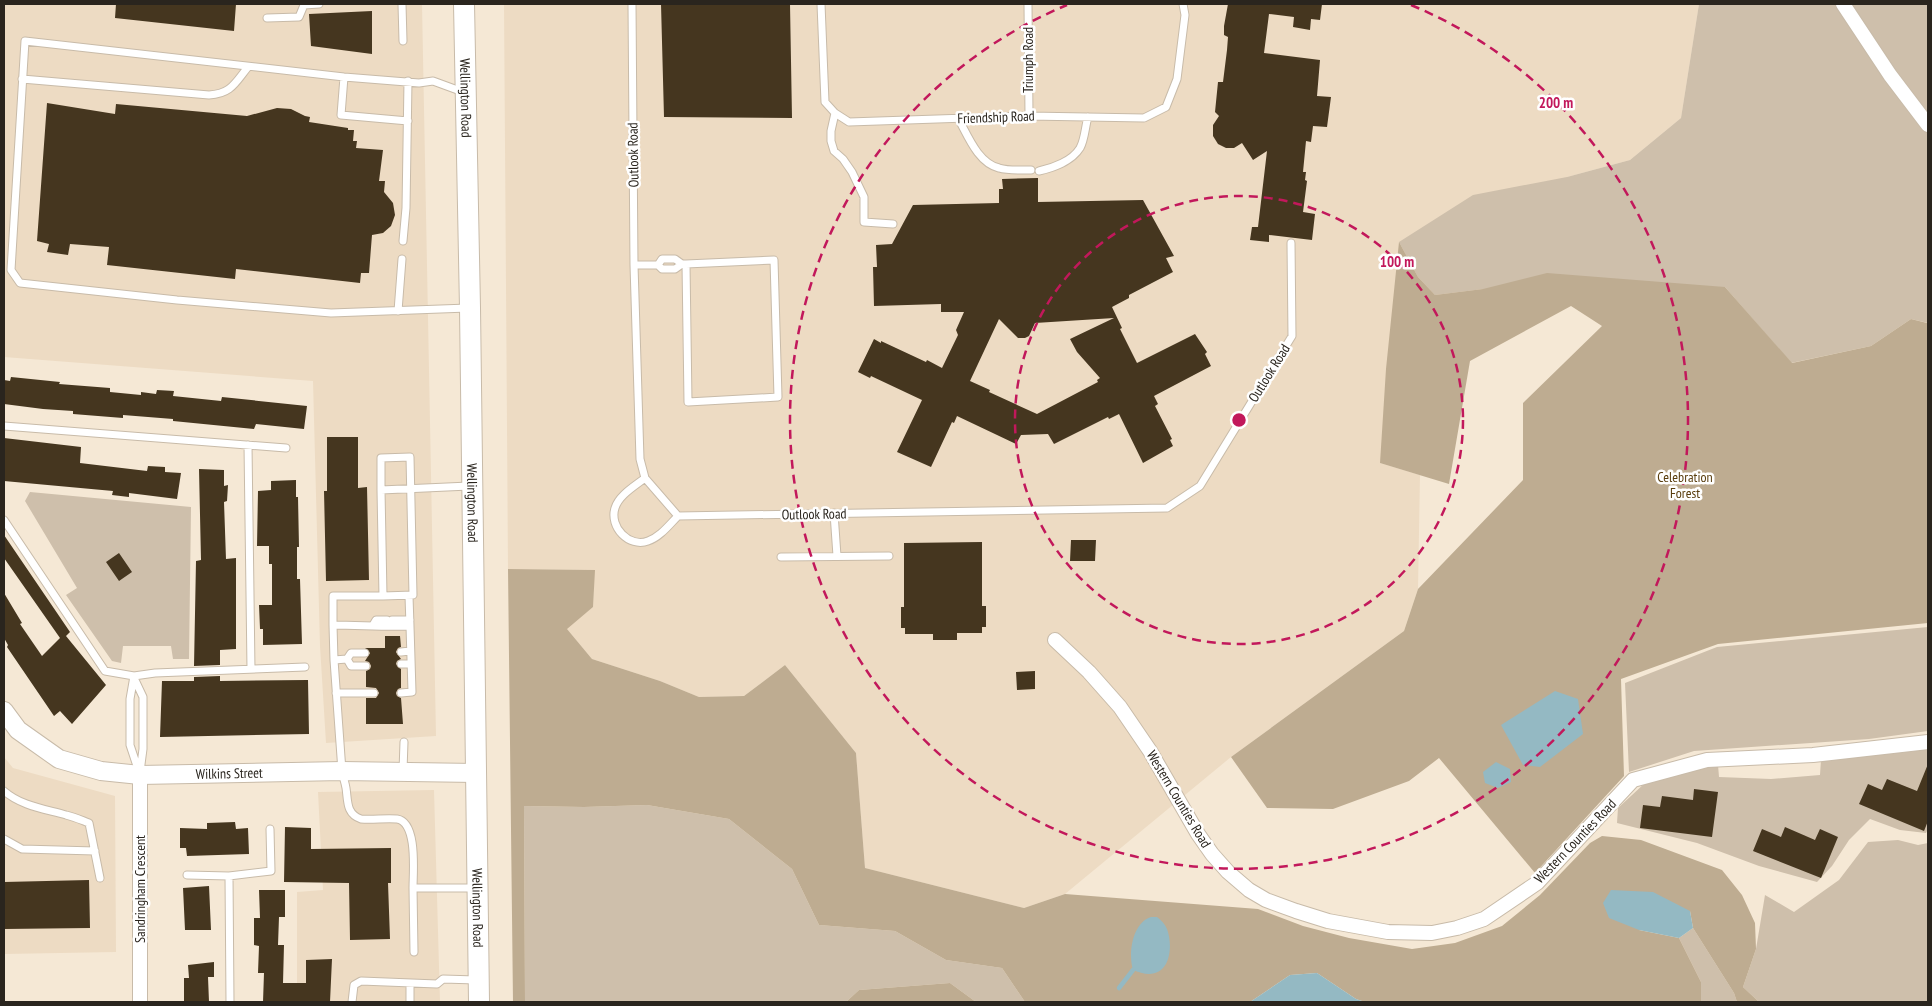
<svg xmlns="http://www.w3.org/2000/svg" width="1932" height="1006" viewBox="0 0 1932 1006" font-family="'PT Sans Narrow',sans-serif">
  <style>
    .built { fill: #eddbc3 }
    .green { fill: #cebfab }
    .forest { fill: #beac91 }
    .water { fill: #94b9c3 }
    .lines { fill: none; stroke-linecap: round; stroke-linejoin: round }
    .stream { stroke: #94b9c3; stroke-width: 4.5 }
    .building { fill: #45361f; fill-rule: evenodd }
    .service-casing { stroke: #c8bba9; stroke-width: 9 }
    .minor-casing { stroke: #c8bba9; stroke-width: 16 }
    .tertiary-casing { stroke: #c8bba9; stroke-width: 20 }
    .secondary-casing { stroke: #c8bba9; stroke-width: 22 }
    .service { stroke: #fff; stroke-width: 7 }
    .minor { stroke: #fff; stroke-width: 14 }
    .tertiary { stroke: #fff; stroke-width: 18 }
    .secondary { stroke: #fff; stroke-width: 20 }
    .ring { fill: none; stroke: #c2185b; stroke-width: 2.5; stroke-dasharray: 9 6 }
    .labels { text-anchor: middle; stroke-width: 5; stroke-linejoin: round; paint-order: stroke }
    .street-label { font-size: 14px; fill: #2a251e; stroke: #fff }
    .park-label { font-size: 14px; fill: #593d0d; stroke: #fff }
    .centre { fill: #c2185b; stroke: #fff; stroke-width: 2.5 }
    .ring-label { font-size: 15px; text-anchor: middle; font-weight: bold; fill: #c2185b; stroke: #fff; stroke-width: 5; stroke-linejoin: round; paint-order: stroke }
  </style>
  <rect width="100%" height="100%" fill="#f5e8d5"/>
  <path class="built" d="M4,4H422L436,736L326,743L320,646L313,381L4,357Z
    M504,4H1699L1681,118L1630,160L1567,177L1380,463L1420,475L1418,589L1404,631L1231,757L1065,894L1024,908L865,868L856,753L785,665L744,696L699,697L660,681L592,659L566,628L593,607L594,570L508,569Z
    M4,757L13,768L115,796L116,952L4,954Z
    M434,790L440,1002H297V892L323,890L318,792Z"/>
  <path class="green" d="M1699,4H1928V323L1911,319L1871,346L1791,363L1725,287L1483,289L1435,295L1418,277L1399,242L1473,195L1567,177L1630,160L1681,118Z
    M30,492L191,507L189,659H173L171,646H123L121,663L112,661L66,595L77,588L25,501Z
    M1928,627V731L1869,739L1694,751L1629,772L1625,683L1717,647Z
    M1928,749V829L1926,833L1900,830L1870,819L1849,840L1832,866L1817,882L1759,866L1697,843L1617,823L1618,808L1645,783L1693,769L1718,765L1719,777L1771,779L1820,775L1821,760C1857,755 1893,755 1928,749Z
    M647,805L729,819L792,869L819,925L895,931L946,960L1002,968L1025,1002H976L950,983L859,990L846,1002H525L524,806L584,807Z
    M1898,840L1918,845L1928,843V1002H1759L1743,987L1756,949L1765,895L1794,912L1839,880L1868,842Z
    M1693,928L1734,993L1737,1002H1701V982L1679,938Z"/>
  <path class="forest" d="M1399,242L1418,277L1435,295L1483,289L1547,273L1725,287L1792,363L1871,346L1911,319L1927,323L1928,623L1718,644L1621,679L1624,776L1535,873L1439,758L1409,781L1333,809L1267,808L1231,757L1404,631L1418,589L1523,480V403L1602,326L1571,306L1470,361L1449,484L1380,463L1386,369Z
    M508,569L595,570L593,607L567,629L592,659L660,681L699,697L744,696L785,665L856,753L865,868L1024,908L1065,894L1258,909L1303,926L1349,938L1412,949L1455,943L1502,926L1540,895L1590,843L1602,836L1641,840L1722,870L1742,895L1755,923L1756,949L1743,987L1759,1002H1737L1734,993L1693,928L1690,911L1639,930L1679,938L1701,982V1002H1365L1356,999L1317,973L1290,975L1250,1002H1025L1002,968L946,960L895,931L819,925L792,869L729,819L647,805L584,807L524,806L525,1002H513Z
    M950,983L976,1002H846L859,990Z"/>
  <path class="water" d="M1555,691L1578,699L1583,734L1540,767L1523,765L1501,725Z
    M1496,762L1510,769L1511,782L1498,788L1485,783L1483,772Z
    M1611,890L1653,892L1690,911L1693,928L1679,938L1639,930L1609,918L1603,903Z
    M1151,917H1157C1161,920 1165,924 1167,929C1173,945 1171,974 1149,974C1144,974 1138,972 1133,970C1128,954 1132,923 1151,917Z
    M1317,973L1356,999L1365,1002H1250L1290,975Z"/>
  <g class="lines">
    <path class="stream" d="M1119,988L1133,970"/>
  </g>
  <path class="building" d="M116,4H236L234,31L115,18Z
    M661,4H790L792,118L664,117Z
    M1228,4H1322L1320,20L1311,19L1310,30L1293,27L1294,17L1269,14L1264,53L1320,60L1317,96L1331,97L1327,127L1313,126L1311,142L1306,141L1303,172H1306L1305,180L1307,181L1303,212L1315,214L1312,240L1269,235V242L1250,240L1252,227H1258L1267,151L1253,160L1242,143L1234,148H1226L1218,144L1213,136V125L1219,116L1215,112L1218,82H1223L1227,50L1228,37L1224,35V26Z
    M372,11V54L311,46L309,14Z
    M47,103L115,114L116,104L247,116L277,108L291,109L305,116L310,117L309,122L348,128V130H354L353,141H357L356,148L383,150L379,181H385L384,192L393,203L395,215L391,226L383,233L372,235L369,273H361L360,283L236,269L235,279L107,265L109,247L70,244L68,255L47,252L49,244L37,241Z
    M1038,178V202L1143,200L1174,256L1166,258L1173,272L1129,295V298L1112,307L1122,328L1120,329L1137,363L1195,334L1207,352L1205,354L1211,366L1154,396L1158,404L1155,406L1172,439L1170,440L1173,446L1143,463L1119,414L1109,419L1108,417L1054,444L1048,434L1021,435L1016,444L957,416L954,423L952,422L931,467L897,452L922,400L871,376L870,378L858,372L874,339L881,343V341L926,362L927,360L942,368L958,335L956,330L964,312H941V304L874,306L873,267H877L876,245L892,244L913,205L999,203V189H1003L1002,179ZM1114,318L1070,339L1077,352L1100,378L1097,380L1098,382L1037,414L989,392L990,390L970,381L999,319L1018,338H1025L1029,336L1035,323Z
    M11,377L60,382L59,384L110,388V392L141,395V392L156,394L157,390L174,391L173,396L221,401L222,397L307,406L304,429L256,424L254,429L173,421V419L123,415V418L73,414V411L43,409L4,404V380L10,381Z
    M327,437H358V488L367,487L369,580L326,581L324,491H327Z
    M4,438L81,447L80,463L147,471L148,466L165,467V472L181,473L177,499L129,493V497L112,495L113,491L4,481Z
    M199,469L224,470V486L228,485L227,501L224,502L226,559L236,558V649L220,650V665L194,666L196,561L201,560Z
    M296,480V497H298L299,547H297V579H300L302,644L263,645V629H260L259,605H272V564H269V546H257L258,491L271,490V481Z
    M4,535L70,632L66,636L106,685L72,724L60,711L54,716L7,647L8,645L4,638V593L22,623L20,624L42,656L60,638L4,558Z
    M1071,540H1096L1095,561H1070Z
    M982,542V606H986V627H982V633H957V640H933V634H905V628H901V607H904V543Z
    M119,553L132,572L119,581L106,562Z
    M385,636H400L401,647L398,648L396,652L401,659L397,661L396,664L401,669V688L398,689L396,693L397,696L401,698L403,724H366V698H376L379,693L376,688L366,687V671L370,669L371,666L369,662L365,661L370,653L365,648H385Z
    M1035,671V689L1017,690L1016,672Z
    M220,676V681L308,680L309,734L160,737L162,681H194V677Z
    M1928,764V821L1924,831L1859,804L1868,784L1882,790L1887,779L1917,791Z
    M1694,789L1718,792L1712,837L1640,828L1643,805L1660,807L1662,796L1693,800Z
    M235,822L236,829L248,828L249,854L187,856L186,848H180V828L207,829V823Z
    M285,827L311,828V849L391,848V883H388L390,939L350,940L349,883L284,882Z
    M1785,827L1815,840L1820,829L1838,837L1821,878L1753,851L1762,829L1781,837Z
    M89,880L90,928L4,929V882Z
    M209,886L211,930H185L183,888Z
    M259,890H285V917H279L278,945H284L283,983H306V960L332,959L330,1002H263L264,973H258L259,946L254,945V918H260Z
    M214,962V977H208L209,1002H184V978H189L188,965Z"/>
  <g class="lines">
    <g class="service-casing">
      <path id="service" d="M402,4L403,41
        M632,4L634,265L640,459L645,478L678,516L1167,508L1200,486L1292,336L1291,243
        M821,4L825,102L835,113L849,122L1029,116L1144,118L1166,107L1177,79L1185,15L1183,4
        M1028,4L1029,116
        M267,18L299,17L304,5L319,4
        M344,77L341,115L408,121
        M22,79L209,95C231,94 235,83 248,67
        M463,92L433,81L419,83L344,77L25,41L11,270L20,283L177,300L331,313L468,308
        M835,113L831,131V141L834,151L843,159L852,172L864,197V222L893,224
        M958,118C968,136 978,163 999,168C1009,171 1021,170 1031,170
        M1039,171C1053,168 1072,161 1080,148C1085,139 1085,127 1088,117
        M403,241L406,208L408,81
        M682,264H686L774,260L778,397L688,402L686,264
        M634,265H658L662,269H675L682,264L675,259H662L658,265
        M398,311L402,259
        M4,426L286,448
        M248,445L251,669
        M645,478C635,486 619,495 615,508C609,527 629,548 648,541C660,537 669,525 678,516
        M381,490L383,596L413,595L410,457L381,458V490L469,486
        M834,513L837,556
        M4,520L105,671L134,676L155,673L305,667
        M781,557L889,556
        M383,596H333V625C359,625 384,627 410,626L409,596
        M392,620H410
        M333,625L334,660L342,771C343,777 345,782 346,788C348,801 346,814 361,819C373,820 385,818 397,819C418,822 413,873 413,888H475
        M373,625L376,620H387
        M401,652L410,651
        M347,659L351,653H365
        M334,660L347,659L351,666H366
        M401,664H411
        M134,676L130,699V745L140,775
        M134,678L143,697V749L140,772
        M336,693H374
        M401,693L412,692L410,626
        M403,771L404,742
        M4,791C21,806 45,809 66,815C74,817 81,820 89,823L100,878
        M4,839L22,849L95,851
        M187,875L229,876L271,871L270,829
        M229,876L230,1002
        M413,888L414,952
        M410,983V1002
        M352,1002L354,985L361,981L437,984L443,979L476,980"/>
    </g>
    <g class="minor-casing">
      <path id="minor" d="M1843,4L1890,75L1928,125
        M1055,640L1089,672L1120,707L1150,751L1198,834L1212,854L1228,872L1249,890L1266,900L1296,911L1328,921L1388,932L1432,933L1457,928L1484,919L1537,883L1633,780L1707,760L1813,755L1928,742
        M140,775V1002"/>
    </g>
    <g class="tertiary-casing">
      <g id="tertiary">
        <path id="s1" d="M4,711L18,730L59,759L101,771L140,775L342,771L476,773"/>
      </g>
    </g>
    <g class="secondary-casing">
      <g id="secondary">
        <path id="s2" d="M464,4L470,308L479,1002"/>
      </g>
    </g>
    <use href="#service" class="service"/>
    <use href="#minor" class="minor"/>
    <use href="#tertiary" class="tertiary"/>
    <use href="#secondary" class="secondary"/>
  </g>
  <g class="ring">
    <circle cx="1239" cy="420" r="224"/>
    <path d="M1411 5A449 449 0 1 1 1067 5"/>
  </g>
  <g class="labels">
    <g class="street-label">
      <text transform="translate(1028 60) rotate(-90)" y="5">Triumph Road</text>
      <text dy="5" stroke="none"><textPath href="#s2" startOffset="94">Wellington Road</textPath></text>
      <text transform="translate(996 117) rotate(-2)" y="5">Friendship Road</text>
      <text transform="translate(633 155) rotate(-91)" y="5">Outlook Road</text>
      <text transform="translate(1269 373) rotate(-58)" y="5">Outlook Road</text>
      <text dy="5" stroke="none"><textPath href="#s2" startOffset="499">Wellington Road</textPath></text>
      <text transform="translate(814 514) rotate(-1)" y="5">Outlook Road</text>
      <text dy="5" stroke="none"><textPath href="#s1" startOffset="246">Wilkins Street</textPath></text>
      <text transform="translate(1179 799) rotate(59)" y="5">Western Counties Road</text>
      <text transform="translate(1575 841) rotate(-46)" y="5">Western Counties Road</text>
      <text transform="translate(140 889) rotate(-90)" y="5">Sandringham Crescent</text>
      <text dy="5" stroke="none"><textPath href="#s2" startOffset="904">Wellington Road</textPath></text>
    </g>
    <g class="park-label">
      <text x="1685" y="482">Celebration<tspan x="1685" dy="16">Forest</tspan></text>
    </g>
  </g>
  <circle cx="1239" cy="420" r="8" class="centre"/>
  <g class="ring-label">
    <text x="1556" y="108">200 m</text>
    <text x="1397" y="267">100 m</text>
  </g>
  <rect width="1932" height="1006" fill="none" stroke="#2a251e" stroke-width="10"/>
</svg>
